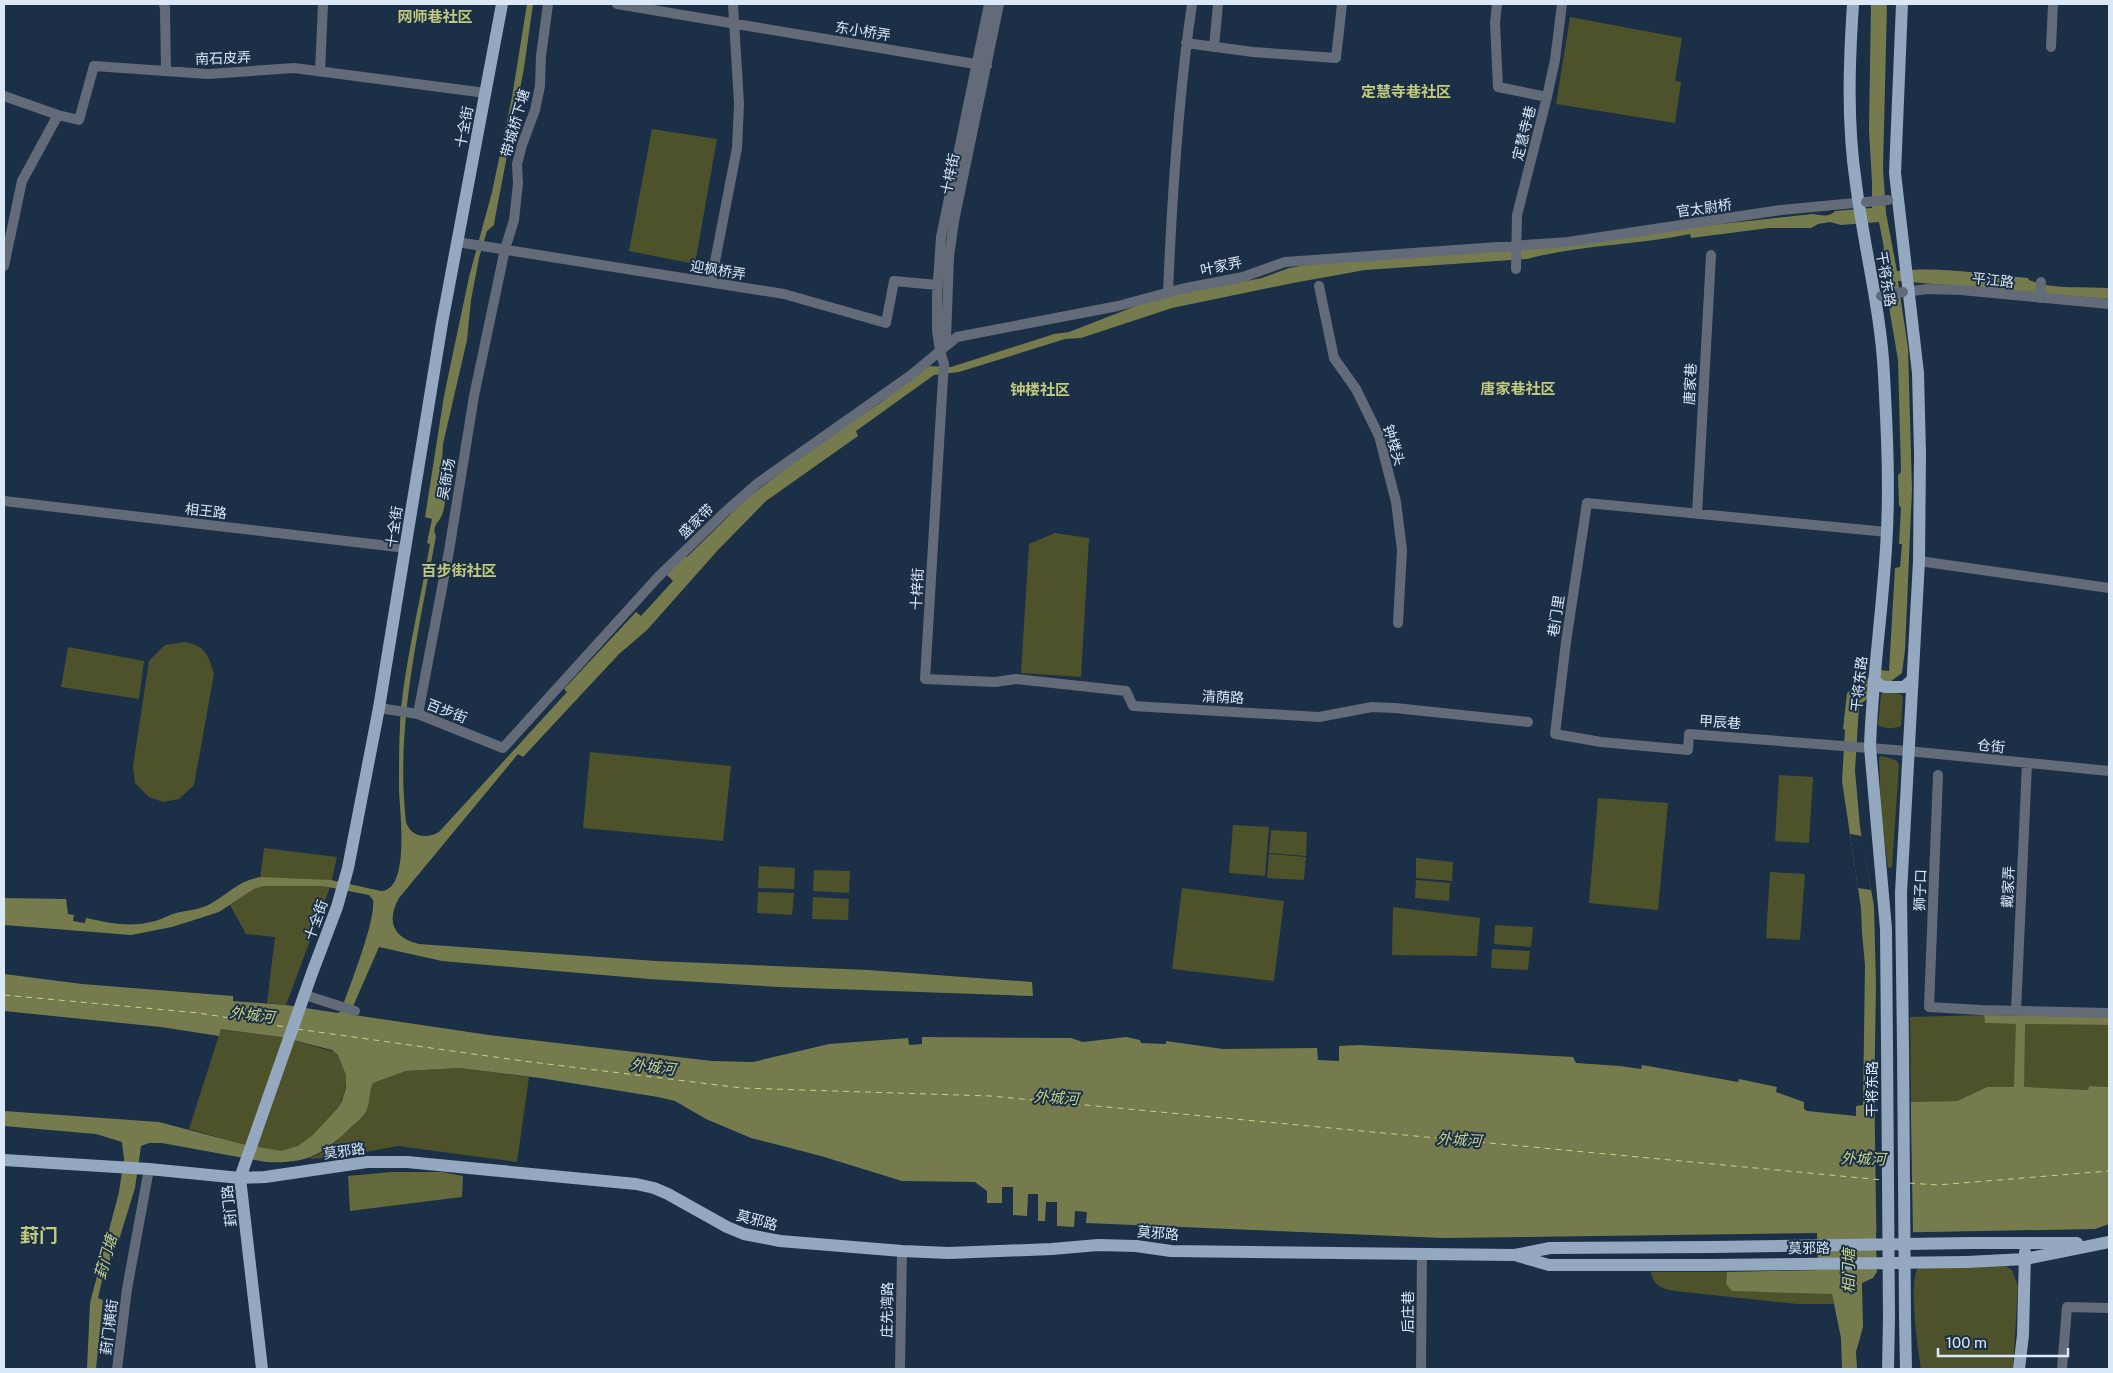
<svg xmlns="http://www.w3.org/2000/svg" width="2113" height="1373" viewBox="0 0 2113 1373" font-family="'Public Sans','Noto Sans SC',sans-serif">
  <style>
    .green { fill: #4e522a }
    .forest { fill: #64693c }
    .water { fill: #767b4d; fill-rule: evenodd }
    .pier { fill: #1b2f46 }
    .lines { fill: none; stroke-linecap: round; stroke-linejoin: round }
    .ferry { stroke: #c9d188; stroke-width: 1; stroke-dasharray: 6 5; stroke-linecap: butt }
    .minor { stroke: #626b77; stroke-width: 10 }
    .major { stroke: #94a8c0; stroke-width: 12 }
    .minor-bridge { stroke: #626b77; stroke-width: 10 }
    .major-bridge { stroke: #94a8c0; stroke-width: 12 }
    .labels { text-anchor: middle; stroke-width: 4; stroke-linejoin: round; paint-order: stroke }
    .street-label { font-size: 14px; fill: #dbe8f7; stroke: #1b2f46 }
    .neighbourhood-label { font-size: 15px; font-weight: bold; fill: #c2ca7d; stroke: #1b2f46 }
    .water-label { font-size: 15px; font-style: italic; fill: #c9d188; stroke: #1b2f46 }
    .district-label { font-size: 19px; font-weight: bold; fill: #c2ca7d; stroke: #1b2f46 }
  </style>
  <rect width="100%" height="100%" fill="#1b2f46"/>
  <path class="green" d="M1570,17L1682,38L1675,81L1681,82L1675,123L1556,104Z
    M652,129L717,139L695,264L629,251Z
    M1055,533L1089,538L1081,677L1021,673L1029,544Z
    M185,642C206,647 208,654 214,674L194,785L179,799L163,802L149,797L135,783L133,766L149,661L165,645Z
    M68,647L144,661L139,699L61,687Z
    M1885,691L1900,694L1903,697L1901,726C1894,729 1884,729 1878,725L1881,694Z
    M590,752L731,766L723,841L583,828Z
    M1881,756L1896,760L1899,765L1892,867L1888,868L1881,814L1879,758Z
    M1779,775L1813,777L1809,843L1775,841Z
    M1598,798L1668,803L1658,910L1589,903Z
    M1233,825L1269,827L1265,876L1229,873Z
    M1271,830L1307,832L1306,856L1269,853Z
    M264,848L337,857L330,887L286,1005L267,1003L275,937L246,934L230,905L254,889L259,887Z
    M1269,854L1306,857L1304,880L1267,878Z
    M1416,858L1453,862L1452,881L1416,878Z
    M759,866L795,868L794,889L758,888Z
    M814,870L850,871L849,893L813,891Z
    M1770,872L1805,874L1800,940L1766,938Z
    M1416,880L1450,883L1449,901L1415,898Z
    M1182,888L1284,901L1274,981L1172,969Z
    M758,892L794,893L792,915L757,913Z
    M813,897L849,899L848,920L812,919Z
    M1393,907L1480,918L1477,956L1392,955Z
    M1495,925L1533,927L1531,947L1494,944Z
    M1492,949L1530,951L1528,970L1491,968Z
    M1984,1015L1985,1023L2109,1025V1087L2089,1086L2088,1090L1987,1087L1957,1101L1911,1103L1910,1017Z
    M221,1029L281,1037L335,1052C369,1085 319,1147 282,1151C263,1153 209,1134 189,1129Z
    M459,1068L529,1077L517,1162L398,1146L338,1157L308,1159L321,1153L337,1141L373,1083L406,1071Z
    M2006,1266L2012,1270L2018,1286L2013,1369H1921C1918,1350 1908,1283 1918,1268Z
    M1651,1272H1727L1726,1284L1750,1292H1829L1832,1294L1834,1304H1797L1675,1291C1663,1289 1653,1286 1651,1272Z"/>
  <path class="forest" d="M392,1172H442L463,1176L462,1197L350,1211L348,1176Z"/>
  <path class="water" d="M527,4H533L524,68L495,218L494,225L487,231L479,258L471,300L467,340L443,444L442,463L447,470C446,484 447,501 442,515C439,523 431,526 436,536C419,630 395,726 406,822C410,836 426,840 439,832L567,692L564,689L636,612L641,616L673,581L665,573L684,554L687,557L747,498L835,432L879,404L926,366L951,367L1054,334L1069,332L1159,297L1262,278L1289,268L1343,259L1712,225L1813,214C1820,215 1829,218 1835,211L1872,208V182L1869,130L1871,4H1887L1883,169L1886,213L1897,271C1939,266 1985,274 2028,278L2029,280C2054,290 2083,286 2109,288V299L1898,281L1908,348L1912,489L1905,650L1902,673L1859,705L1855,771L1860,827L1874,906L1876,986L1874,1103L1957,1101L1987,1087H2014L2016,1024L1985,1023L1984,1015L2109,1017V1025L2025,1024L2024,1087L2088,1090L2089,1086L2109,1087V1224L2095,1229L1876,1233L1877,1272L1873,1278L1862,1283V1287L1863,1327L1856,1352L1857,1369H1842L1841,1338L1832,1294L1732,1291L1726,1284L1727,1272L1818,1270L1817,1233L1443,1238L1086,1223L1087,1212L1075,1211L1074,1227L1057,1226V1202H1046L1045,1221H1038V1194H1028L1027,1216L1013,1215V1187H1002V1203H987V1191L975,1182L902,1181L821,1156L751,1138L706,1119L675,1101L658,1097L540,1078L459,1068L406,1071L373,1083C368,1092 371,1104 365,1113C361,1119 354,1124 349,1129C321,1156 305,1164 266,1162L162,1143H149L141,1146L135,1188L118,1243H115L109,1263H106L98,1298L103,1300L96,1369H87L90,1303L119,1192L124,1159L122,1142L96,1134L4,1126V1111L159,1122L242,1144L281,1151L298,1146L313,1135L337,1109L342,1101L346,1088V1075L338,1055L332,1050L281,1037L221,1029L219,1036L161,1027L4,1011V974L82,984L233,996V1001L286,1005L338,1013L341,1011C349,987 376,921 373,900L369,895L323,886H264L254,889L219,912L172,927L131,935L4,925V898L66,899L68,914L74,915L73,921L85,923L86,918C110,923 130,928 155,921C162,919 169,915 176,913C187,910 200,910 210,904C228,894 239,880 261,877L331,880L381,891C410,891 400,812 399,791C399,764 399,736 401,708C407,653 421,598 430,544L427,543L432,519L425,517L444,396L469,277L492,192L512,97ZM1830,222L1841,225L1879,222L1884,248L1881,260L1898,360L1901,472L1898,475L1899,505L1901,508L1899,544H1902L1900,567L1895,568L1889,671L1879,670L1847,693L1843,729L1845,730L1842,781L1861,908L1862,933L1865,965L1863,1105L1856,1106V1116L1807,1111L1804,1109V1102L1776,1092L1777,1087L1739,1079L1738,1082L1642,1065L1641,1069L1620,1066L1576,1063L1573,1057L1359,1045L1339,1046V1061L1318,1060L1317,1048L1223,1049L1166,1041V1044L1141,1043L1140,1040L1126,1037L1083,1042L1071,1038L922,1037V1044L909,1045L908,1038L829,1044L753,1062L712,1061L489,1035L354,1015L351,1011L379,947L442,961L649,979L779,987L1033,996L1032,982L868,970L656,961L419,944C393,938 386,921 399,898L518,754L523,757L619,654L647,630L718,550L766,501L858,436L856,431L934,375L959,372L1065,339L1081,338L1172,308L1293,283L1365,270L1527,259C1580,245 1636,245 1690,234L1691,238L1769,228H1811L1818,224Z"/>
  <path class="pier" d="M1850,834L1862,836L1871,890L1858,888Z
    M1874,1067H1876L1877,1100H1911V1117L1913,1234L1879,1235L1880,1272L1877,1277Z"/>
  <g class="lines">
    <path class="ferry" d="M4,995L199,1013L286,1027
      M297,1029L523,1061L742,1088L990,1096L1883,1180
      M1909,1183L1937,1185L2109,1171"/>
    <path class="minor" d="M164,4L165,9L166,71
      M617,4L987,66
      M989,4L941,237L937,295V330L940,351L944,364L943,378L925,679L995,682L1016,679L1126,691L1133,706L1319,717L1372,707L1395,708L1528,722
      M1497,4L1495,23L1498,87L1547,97
      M1186,43L1253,52L1336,58L1342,4
      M1214,47L1218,4
      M2051,47L2053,4
      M320,71L323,4
      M4,96L58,115L79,120L94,66L208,74L294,68L486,93
      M457,242L784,294L886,323L894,281L937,285
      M4,266L22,181L58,115
      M1516,269L1517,215L1547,97L1555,60L1562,4
      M711,282L737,148L739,104L733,4
      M1319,286L1334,358L1356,389L1379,436L1396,502L1402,550L1398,623
      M1168,292C1172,196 1178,99 1192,4
      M1903,292L1928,289L1961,290L2109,304
      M2040,298L2041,282
      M941,348L946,340L949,257L954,221L999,4
      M4,501L406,548
      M1697,514L1711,255
      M1887,532L1587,503L1566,642L1555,734L1601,742L1688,750L1689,734L1908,751L2109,771
      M1919,561L2109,588
      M379,708L418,714L503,748L658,577L725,512L758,483L911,375L957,337L1118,306L1181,289L1243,277L1285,262L1568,242L1781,210L1865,202
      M418,714L449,551L474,396L505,249L514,220L518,184L517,164L522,145L535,110L540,86L541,56L548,4
      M1938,775L1929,1007L1981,1010L2109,1013
      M305,995L355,1011
      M2016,1011L2027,763
      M117,1369L127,1289L149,1169
      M900,1369L902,1251
      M1421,1369L1422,1254
      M2062,1369L2067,1307L2109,1308"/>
    <path class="major" d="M1853,4C1849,65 1847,124 1856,184C1864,248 1881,311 1884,375C1887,432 1890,491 1886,548C1882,615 1872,681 1870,747L1886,929L1887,1045
      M1902,4L1895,173L1918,373L1920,454L1919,561L1901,893L1903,1046
      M1886,687H1904L1912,680
      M4,1160L149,1169L240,1178L265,1177L367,1162H407L636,1184L654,1188L668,1194L727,1227L744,1234L780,1241L902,1251L949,1253L1052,1249L1098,1245L1136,1246L1171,1251L1515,1255L1550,1248L1711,1247
      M1970,1243H2077
      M1518,1256L1549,1265H1709
      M1967,1262L2025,1259L2109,1242
      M1905,1317L1906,1369
      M262,1369L240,1178L312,973L337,907L348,868L379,708L442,323L502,4
      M1888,1369L1889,1318
      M2019,1369L2023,1335L2025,1252"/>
    <path class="minor-bridge" d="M1866,202L1888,200
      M1881,296L1903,292"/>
    <path class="major-bridge" d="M1874,680L1881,686L1886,687
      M1887,1045L1889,1318
      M1903,1046L1905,1317
      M1711,1247L1970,1243
      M1709,1265L1967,1262"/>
  </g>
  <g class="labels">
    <g class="street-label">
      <text transform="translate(863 31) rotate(9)" y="5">东小桥弄</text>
      <text transform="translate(223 58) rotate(-2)" y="5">南石皮弄</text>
      <text transform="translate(515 123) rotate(-74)" y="5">带城桥下塘</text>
      <text transform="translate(464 127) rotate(-79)" y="5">十全街</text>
      <text transform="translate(1524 133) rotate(-76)" y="5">定慧寺巷</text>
      <text transform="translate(950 174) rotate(-78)" y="5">十梓街</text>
      <text transform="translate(1704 208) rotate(-8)" y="5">官太尉桥</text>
      <text transform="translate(1221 266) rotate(-12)" y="5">叶家弄</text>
      <text transform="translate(718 270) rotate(9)" y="5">迎枫桥弄</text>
      <text transform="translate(1886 279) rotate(80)" y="5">干将东路</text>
      <text transform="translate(1993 280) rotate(6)" y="5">平江路</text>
      <text transform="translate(1690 384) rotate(-87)" y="5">唐家巷</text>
      <text transform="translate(1394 445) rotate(73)" y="5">钟楼头</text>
      <text transform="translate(446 479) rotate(-80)" y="5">吴衙场</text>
      <text transform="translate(206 511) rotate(7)" y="5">相王路</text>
      <text transform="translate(696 521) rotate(-44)" y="5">盛家带</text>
      <text transform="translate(394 527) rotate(-81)" y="5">十全街</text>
      <text transform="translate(917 589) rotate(-87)" y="5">十梓街</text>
      <text transform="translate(1556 616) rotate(-81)" y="5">巷门里</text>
      <text transform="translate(1859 684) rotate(-84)" y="5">干将东路</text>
      <text transform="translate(1223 697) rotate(3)" y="5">清荫路</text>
      <text transform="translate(447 711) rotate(21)" y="5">百步街</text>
      <text transform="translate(1720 722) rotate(4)" y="5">甲辰巷</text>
      <text transform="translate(1991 746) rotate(6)" y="5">仓街</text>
      <text transform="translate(2008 887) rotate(-87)" y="5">戴家弄</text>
      <text transform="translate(1920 890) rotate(-88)" y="5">狮子口</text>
      <text transform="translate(316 920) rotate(-70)" y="5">十全街</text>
      <text transform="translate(1872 1089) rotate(-90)" y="5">干将东路</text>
      <text transform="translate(344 1151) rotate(-8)" y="5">莫邪路</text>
      <text transform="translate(229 1206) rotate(-96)" y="5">葑门路</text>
      <text transform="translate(757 1220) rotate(15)" y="5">莫邪路</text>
      <text transform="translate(1158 1233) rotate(5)" y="5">莫邪路</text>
      <text transform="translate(1809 1248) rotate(-1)" y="5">莫邪路</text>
      <text transform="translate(887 1310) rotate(-89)" y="5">庄先湾路</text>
      <text transform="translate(1408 1312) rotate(-90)" y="5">后庄巷</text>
      <text transform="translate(109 1327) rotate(-83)" y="5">葑门横街</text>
    </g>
    <g class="neighbourhood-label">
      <text x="435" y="22">网师巷社区</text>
      <text x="1406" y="97">定慧寺巷社区</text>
      <text x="1518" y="394">唐家巷社区</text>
      <text x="1040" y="395">钟楼社区</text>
      <text x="459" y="576">百步街社区</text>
    </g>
    <g class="water-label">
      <text transform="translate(252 1015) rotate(7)" y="5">外城河</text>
      <text transform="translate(653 1067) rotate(7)" y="5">外城河</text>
      <text transform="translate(1056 1098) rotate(3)" y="5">外城河</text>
      <text transform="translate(1459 1140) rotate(3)" y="5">外城河</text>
      <text transform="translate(1863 1159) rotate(1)" y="5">外城河</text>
      <text transform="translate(106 1257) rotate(-74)" y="5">葑门塘</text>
      <text transform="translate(1849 1271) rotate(-90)" y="5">相门塘</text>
    </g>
    <g class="district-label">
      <text x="39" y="1242">葑门</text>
    </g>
  </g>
  <rect width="2113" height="1373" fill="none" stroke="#dbe8f7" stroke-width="10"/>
  <path d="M1938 1348v8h130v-8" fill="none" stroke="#dbe8f7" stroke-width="2.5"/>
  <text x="1946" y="1348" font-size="15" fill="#dbe8f7" stroke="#1b2f46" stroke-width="4" paint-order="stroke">100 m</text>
</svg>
